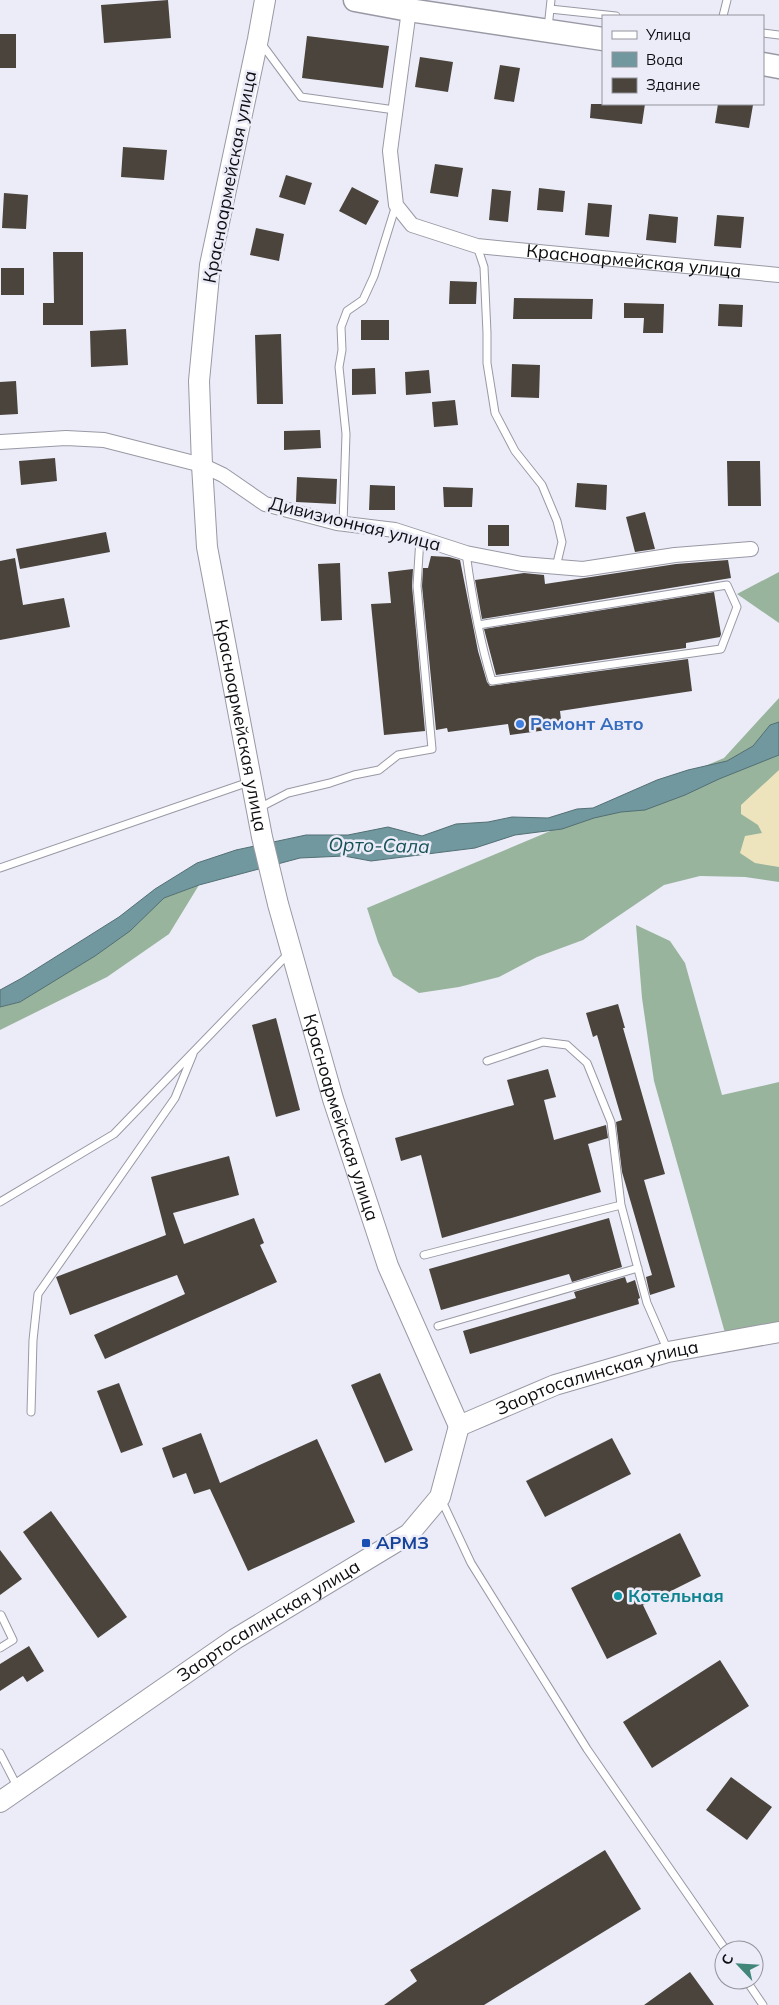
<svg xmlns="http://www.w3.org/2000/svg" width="779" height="2005" viewBox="0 0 779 2005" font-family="Mulish,sans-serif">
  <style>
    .forest { fill: #99b49c }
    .sand { fill: #ede4be }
    .water { fill: #70989e; stroke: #536f74 }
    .building { fill: #4a443c }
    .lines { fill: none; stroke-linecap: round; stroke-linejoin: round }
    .lane-casing { stroke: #9899a4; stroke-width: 9 }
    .street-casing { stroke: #9899a4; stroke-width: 16 }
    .secondary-casing { stroke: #9899a4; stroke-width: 22 }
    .primary-casing { stroke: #9899a4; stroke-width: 25 }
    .lane { stroke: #fff; stroke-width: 7 }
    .street { stroke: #fff; stroke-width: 14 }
    .secondary { stroke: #fff; stroke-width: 20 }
    .primary { stroke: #fff; stroke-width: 22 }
    .shop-dot { fill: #3f7fe0; stroke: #ebecf8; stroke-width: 2 }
    .transit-dot { fill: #1a4fb4; stroke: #ebecf8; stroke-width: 2 }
    .culture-dot { fill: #0f9aa8; stroke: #ebecf8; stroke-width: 2 }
    .labels { text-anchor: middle; stroke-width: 5; stroke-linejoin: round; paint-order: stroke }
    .street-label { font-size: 18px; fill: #0e0e12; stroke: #ebecf8 }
    .shop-label { font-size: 18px; font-weight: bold; fill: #366cbe; stroke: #ebecf8; text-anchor: start }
    .transit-label { font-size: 18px; font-weight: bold; fill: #164399; stroke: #ebecf8; text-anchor: start }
    .culture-label { font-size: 18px; font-weight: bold; fill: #0d838f; stroke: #ebecf8; text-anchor: start }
    .water-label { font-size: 19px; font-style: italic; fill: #165158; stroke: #ebecf8 }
  </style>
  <rect width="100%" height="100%" fill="#ebecf8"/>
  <path class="forest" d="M779,572V623L737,594Z
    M779,698V882L745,877L700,876L664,885L583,940L537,957L499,977L459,987L419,993L393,976L378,942L367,908L724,758Z
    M199,885L169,934L107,977L0,1030V1007L20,1002L164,898Z
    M636,925L670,941L685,963L722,1095L779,1082V1331L727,1340L654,1081L642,998Z"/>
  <path class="sand" d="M779,770V867L755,863L740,853L745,836L762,833L758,825L741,814V805Z"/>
  <path class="water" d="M779,722V755L719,779L685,795L645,810L621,812L594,818L562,829L515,835L475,848L371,861L344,856L300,858L199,885L164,898L130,931L95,956L20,1002L0,1007V990L22,978L119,917L155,889L197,863L236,850L306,835H348L388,827L422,836L456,824L488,822L512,817L548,818L577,809L593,808L657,780L688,770L727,761L753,746L770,725Z"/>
  <path class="building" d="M168,0L171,38L104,43L101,5Z
    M0,34H16V68H0Z
    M307,36L389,46L383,88L302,78Z
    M420,57L453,62L448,92L415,87Z
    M500,65L520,68L514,102L494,99Z
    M591,104H645L642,124L590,118Z
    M718,104L753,105L749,128L715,123Z
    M123,147L167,150L164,180L121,177Z
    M435,164L463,168L458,197L430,193Z
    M286,175L312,183L305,205L279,197Z
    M352,187L379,201L366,225L339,211Z
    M539,188L565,191L563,212L537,210Z
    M492,189L511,191L508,222L489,220Z
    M4,193L28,195L26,229L2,228Z
    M588,203L612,205L609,237L585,235Z
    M649,214L678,217L676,243L646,240Z
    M717,215L744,217L741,248L714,246Z
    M256,228L284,234L279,261L250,255Z
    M53,252H83V325H43V303H54Z
    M1,268H24V295H1Z
    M450,281L477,282L476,304H449Z
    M514,298L593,299L592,319H513Z
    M624,303L664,304L663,333H643L644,318H624Z
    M719,304L743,305L742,327L718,326Z
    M361,320H389V340H361Z
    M126,329L128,365L91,367L90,331Z
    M281,334L283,404H257L255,335Z
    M512,364L540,365L539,398L511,397Z
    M375,368L376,394L352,395V369Z
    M429,370L431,393L406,395L405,372Z
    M16,381L18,414L0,415V382Z
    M455,400L458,425L434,427L432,402Z
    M320,430L321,448L284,450V431Z
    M55,458L57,481L21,485L19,461Z
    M727,461H760L761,506H728Z
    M297,477L337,479L336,504L296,502Z
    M577,483L607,485L606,510L575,507Z
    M370,485L395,486V510H369Z
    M443,487L473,488L472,507H444Z
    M645,512L655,549L635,552L626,517Z
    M488,525H509V546H488Z
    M106,532L110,552L20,569L16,549Z
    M431,556L449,557L460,560L478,651L487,682L490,686L688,659L692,691L560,711L562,728L510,735L508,724L448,732L447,728L436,730L422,586L423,568H428Z
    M15,558L23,605L64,598L70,627L0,640V561Z
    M728,560L731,578L482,619L475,580L524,573L544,575L545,584L676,564Z
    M340,563L342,620L321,621L318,564Z
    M413,569L412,586L425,731L384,735L371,604L391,603L388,572Z
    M714,592L721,634L720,637L686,643V648L496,675L484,629Z
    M618,1004L625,1028H623L665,1174L644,1180L675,1287L650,1295L646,1277L652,1275L622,1172L616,1122L622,1120L597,1035L593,1037L586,1013Z
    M276,1018L300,1110L276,1117L252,1025Z
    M548,1069L556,1097L544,1100L554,1140L606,1125L608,1138L588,1144L601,1192L442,1238L421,1155L401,1161L395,1138L514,1105L507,1080Z
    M229,1156L239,1195L173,1213L184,1244L254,1218L264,1243L260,1245L277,1282L105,1359L94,1335L185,1294L177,1275L70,1315L56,1277L166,1235L151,1177Z
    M609,1218L622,1267L572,1282L569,1274L441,1310L429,1269Z
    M625,1277L627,1283L635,1280L640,1298L638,1299L639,1304L470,1354L463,1331L576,1298L574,1292Z
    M380,1373L413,1450L385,1463L351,1385Z
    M119,1383L143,1445L121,1453L97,1391Z
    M201,1433L220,1483L317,1439L355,1522L248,1571L210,1489L194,1494L186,1473L173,1478L162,1448Z
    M612,1438L631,1474L545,1517L526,1481Z
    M51,1511L127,1617L98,1638L23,1532Z
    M680,1533L701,1576L643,1605L657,1634L607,1659L571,1588Z
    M0,1550L22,1579L0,1595Z
    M29,1646L44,1671L27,1682L23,1676L0,1691V1664Z
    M720,1660L749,1706L652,1768L623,1722Z
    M731,1777L772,1807L747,1840L706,1810Z
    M605,1850L641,1909L484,2005H384L417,1981L410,1970Z
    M690,1972L714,2005H644Z"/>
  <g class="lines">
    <g class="lane-casing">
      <path id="lane" d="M550,9L616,16
        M723,16L727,0
        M548,28L551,0
        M763,33L779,35
        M261,43L301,97L395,110
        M477,246L484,267L487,333V363L495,413L515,451L542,485L557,521L562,542L556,567
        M343,524L346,434L339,367L342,350L341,327L347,311L363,300L374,276L396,205
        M466,553C472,597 479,639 492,681L721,649L737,607L727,585L478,625
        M259,808L288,793L330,783L354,775L379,770L398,755L432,749L417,586L420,538
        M0,868L249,782
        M487,1061L543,1042L567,1045L587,1063L611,1122L621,1205L647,1303L668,1351
        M0,1202L114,1134L289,953
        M424,1255L621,1205
        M438,1326L638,1268
        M31,1412L33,1340L38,1294L175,1098L193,1054
        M441,1499L471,1563L587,1749L726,1950
        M0,1648L13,1640L1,1615
        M0,1753L18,1788
        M746,1980L763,2005"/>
    </g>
    <g class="street-casing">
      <g id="street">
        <path id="s1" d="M409,10L390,151L396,205L412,225L477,246L779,275"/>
        <path d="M0,442L66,438L104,440L202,465L223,475L265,504L337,523L395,530L466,553L522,564L583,569L675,555L751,549"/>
      </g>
    </g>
    <g class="secondary-casing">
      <g id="secondary">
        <path id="s2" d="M265,0L258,39L210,265L199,381L202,465L207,547L262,837L278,904L333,1099L388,1266L459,1426"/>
        <path id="s3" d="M0,1802L235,1639L409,1534L440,1497L459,1426L555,1385L668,1352L779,1332"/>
      </g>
    </g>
    <g class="primary-casing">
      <path id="primary" d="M355,0L409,10L603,39
        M763,64L779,67"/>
    </g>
    <use href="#lane" class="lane"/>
    <use href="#street" class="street"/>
    <use href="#secondary" class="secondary"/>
    <use href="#primary" class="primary"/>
  </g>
  <circle class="shop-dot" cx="520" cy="724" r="5"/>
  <rect class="transit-dot" x="361" y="1538" width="10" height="10" rx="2.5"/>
  <circle class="culture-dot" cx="618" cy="1596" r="5"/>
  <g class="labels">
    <g class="street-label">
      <text transform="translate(230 177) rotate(-79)" y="6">Красноармейская улица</text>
      <text dy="6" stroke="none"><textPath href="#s1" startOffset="448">Красноармейская улица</textPath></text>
      <text transform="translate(355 524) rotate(14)" y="6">Дивизионная улица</text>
      <text dy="6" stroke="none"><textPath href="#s2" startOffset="735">Красноармейская улица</textPath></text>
      <text dy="6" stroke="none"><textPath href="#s2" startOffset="1140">Красноармейская улица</textPath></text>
      <text dy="6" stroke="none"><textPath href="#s3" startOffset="758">Заортосалинская улица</textPath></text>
      <text dy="6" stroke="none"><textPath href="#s3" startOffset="324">Заортосалинская улица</textPath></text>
    </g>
    <g class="shop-label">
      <text x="530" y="730">Ремонт Авто</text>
    </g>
    <g class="transit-label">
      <text x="376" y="1549">АРМЗ</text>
    </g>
    <g class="culture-label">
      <text x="628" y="1602">Котельная</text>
    </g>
    <g class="water-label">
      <text transform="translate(379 845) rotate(1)" y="7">Орто-Сала</text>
    </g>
  </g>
  <rect x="602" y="15" width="162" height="90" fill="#ebecf8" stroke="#93939c"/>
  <rect x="612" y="31" width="25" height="8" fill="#ffffff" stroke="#93939c"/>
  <text x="646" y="40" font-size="15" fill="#0e0e12">Улица</text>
  <rect x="612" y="52" width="25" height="15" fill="#70989e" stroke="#93939c"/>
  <text x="646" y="65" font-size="15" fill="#0e0e12">Вода</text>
  <rect x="612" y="78" width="25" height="15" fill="#4a443c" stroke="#93939c"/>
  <text x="646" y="90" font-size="15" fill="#0e0e12">Здание</text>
  <g transform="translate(739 1965) rotate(295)"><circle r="24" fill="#ebecf8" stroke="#93939c"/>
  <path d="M0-4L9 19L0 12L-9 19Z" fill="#428679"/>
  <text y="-8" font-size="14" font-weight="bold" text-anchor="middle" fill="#0e0e12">С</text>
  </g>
</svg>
